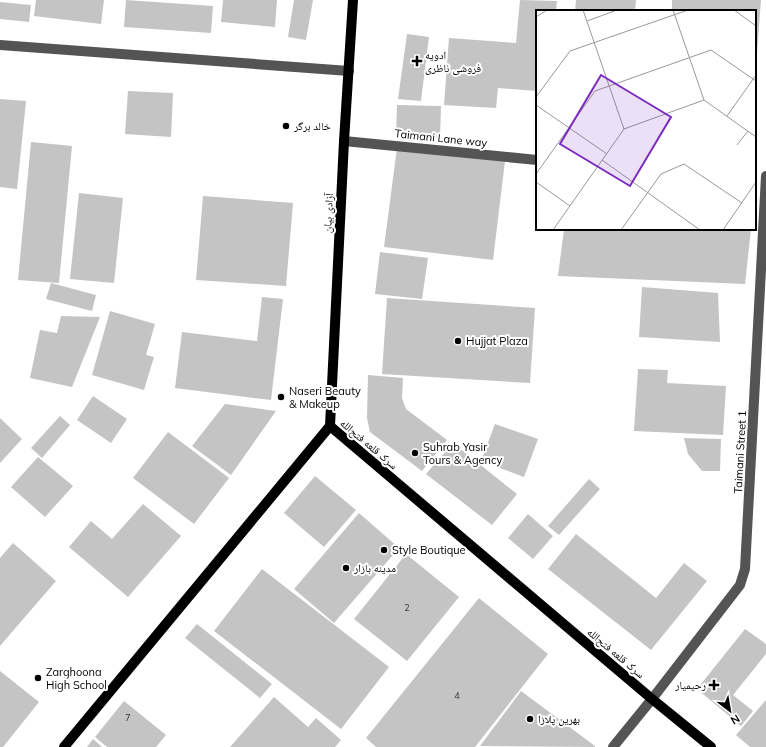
<svg xmlns="http://www.w3.org/2000/svg" width="766" height="747" viewBox="0 0 766 747" font-family="Mulish,'Noto Naskh Arabic',sans-serif">
  <style>
    .building { fill: #c4c4c4 }
    .lines { fill: none; stroke-linecap: round; stroke-linejoin: round }
    .minor { stroke: #545454; stroke-width: 10 }
    .major { stroke: #000; stroke-width: 10 }
    .poi-dot { fill: #000; stroke: #fff; stroke-width: 1.5 }
    .labels { text-anchor: middle; stroke-width: 4; stroke-linejoin: round; paint-order: stroke }
    .number-label { font-size: 9px; fill: #313131 }
    .poi-label { font-size: 11px; fill: #000; stroke: #fff; text-anchor: start }
    .street-label { font-size: 11px; fill: #000; stroke: #fff }
    .inset-road { fill: none; stroke: #999; stroke-width: 1 }
    .view { fill: #7b2cbf; fill-opacity: 0.15; stroke: #7b2cbf; stroke-width: 2 }
    .inset-edge { fill: none; stroke: #000; stroke-width: 2 }
  </style>
  <rect width="100%" height="100%" fill="#fff"/>
  <path class="building" d="M36,0H104L101,24L34,16Z
    M126,0L213,6L211,33L124,27Z
    M223,0H277L275,27L221,22Z
    M294,0H313L306,40L288,37Z
    M520,0L557,1L556,11H537V91L498,88L496,108L444,105L449,38L516,43Z
    M576,0H636L635,11H575Z
    M672,0H761L756,67H755V11H672Z
    M0,2L31,5L29,22L0,19Z
    M407,34L429,37L421,101L398,99Z
    M128,91L173,93L171,137L125,134Z
    M0,99L26,101L17,189L0,187Z
    M397,105L441,106L440,138L396,136Z
    M31,142L72,146L59,283L18,280Z
    M397,148L505,161L493,260L384,247Z
    M79,193L123,198L114,283L70,279Z
    M203,196L293,203L286,286L196,280Z
    M564,229H751L745,284L558,276Z
    M380,252L428,258L422,299L375,294Z
    M51,283L96,295L92,311L46,299Z
    M642,287L718,293L720,342L639,337Z
    M262,297L283,299L271,400L175,388L182,332L257,341Z
    M387,298L535,308L530,383L382,374Z
    M110,311L155,324L146,355L154,357L144,390L92,375Z
    M61,316L100,317L72,387L30,378L40,330L57,333Z
    M638,369L668,370L667,383L726,386L723,435L634,431Z
    M368,375L403,378L402,398L406,409L447,440L422,471L370,432L367,418Z
    M93,396L127,419L111,443L77,420Z
    M225,404L276,411L231,475L192,446Z
    M60,416L70,425L42,458L31,448Z
    M0,418L22,439L0,463Z
    M495,424L538,439L524,477L481,461Z
    M168,432L229,478L194,524L133,478Z
    M684,438L721,439L720,471H702L688,454Z
    M453,443L517,494L492,525L426,474Z
    M38,457L73,486L45,517L11,487Z
    M315,476L356,510L324,547L284,513Z
    M589,479L600,489L559,535L548,526Z
    M143,504L181,536L128,597L69,547L91,521L112,539Z
    M359,513L399,548L334,623L294,589Z
    M528,514L553,536L533,559L508,538Z
    M576,534L656,598L684,563L707,581L651,650L548,569Z
    M13,543L56,581L0,646V558Z
    M406,554L459,597L407,661L354,619Z
    M262,569L389,667L341,729L214,631Z
    M479,598L548,654L475,747H376L366,738Z
    M197,624L272,684L260,698L185,638Z
    M745,629L766,644V654L733,695L753,711L741,726L697,689Z
    M0,671L39,702L3,747H0Z
    M521,691L595,746V747L480,746Z
    M274,697L308,727L316,718L341,740L335,747H230Z
    M766,700V747H750L736,735Z
    M124,701L166,735L156,747H107L95,737Z
    M93,739L102,747H87Z"/>
  <g class="lines">
    <path class="minor" d="M0,45L349,71
      M344,141L537,160
      M613,747L652,699L740,585L745,569L766,176"/>
    <path class="major" d="M330,426L652,699L711,747
      M330,426L344,141L353,0
      M64,747L330,426"/>
  </g>
  <g class="poi-dot">
    <path d="M415 55h4v4h4v4h-4v4h-4v-4h-4v-4h4z"/>
    <circle cx="286" cy="126" r="4"/>
    <circle cx="458" cy="341" r="4"/>
    <circle cx="281" cy="397" r="4"/>
    <circle cx="415" cy="453" r="4"/>
    <circle cx="384" cy="550" r="4"/>
    <circle cx="346" cy="568" r="4"/>
    <circle cx="38" cy="678" r="4"/>
    <path d="M712 679h4v4h4v4h-4v4h-4v-4h-4v-4h4z"/>
    <circle cx="530" cy="719" r="4"/>
  </g>
  <g class="labels">
    <g class="number-label">
      <text x="407" y="611">2</text>
      <text x="457" y="699">4</text>
      <text x="128" y="721">7</text>
    </g>
    <g class="poi-label">
      <text x="425" y="59">ادویه<tspan x="425" dy="13">فروشی ناظری</tspan></text>
      <text x="294" y="130">خالد برگر</text>
      <text x="466" y="345">Hujjat Plaza</text>
      <text x="289" y="395">Naseri Beauty<tspan x="289" dy="13">&amp; Makeup</tspan></text>
      <text x="423" y="451">Suhrab Yasir<tspan x="423" dy="13">Tours &amp; Agency</tspan></text>
      <text x="392" y="554">Style Boutique</text>
      <text x="354" y="572">مدینه بازار</text>
      <text x="46" y="676">Zarghoona<tspan x="46" dy="13">High School</tspan></text>
      <text x="706" y="689" text-anchor="end">رحیمیار</text>
      <text x="538" y="723">بهرین پلازا</text>
    </g>
    <g class="street-label">
      <text transform="translate(441 138) rotate(6)" y="4">Taimani Lane way</text>
      <text transform="translate(328 213) rotate(-87)" y="4">آزادی بیان</text>
      <text transform="translate(369 444) rotate(40)" y="4">سرک قلعه فتح‌الله</text>
      <text transform="translate(740 452) rotate(-87)" y="4">Taimani Street 1</text>
      <text transform="translate(616 653) rotate(40)" y="4">سرک قلعه فتح‌الله</text>
    </g>
  </g>
  <g transform="translate(536 10)">
    <rect width="220" height="220" fill="#fff"/>
    <path class="inset-road" d="M47,0L88,119M137,0L168,90M198,0L220,16M0,7L11,0M51,11L81,0M0,87L34,41L152,0M0,95L71,144M191,106L220,65M88,119L168,90L220,127M201,135L212,121M66,150L164,220M0,164L59,81L175,40L220,71M0,172L34,196M17,220L88,119M85,220L125,164L148,154L206,193M187,220L220,172"/>
    <path class="view" d="M65,65L135,107L94,176L24,134Z"/>
    <rect width="220" height="220" class="inset-edge"/>
  </g>
  <g transform="translate(730 711) rotate(149)" stroke="#ffffff" stroke-width="3" paint-order="stroke">
  <path d="M0-3L7 15L0 10L-7 15Z" fill="#000000"/>
  <text y="-6" font-size="11" font-weight="bold" text-anchor="middle" fill="#000000">N</text>
  </g>
</svg>
